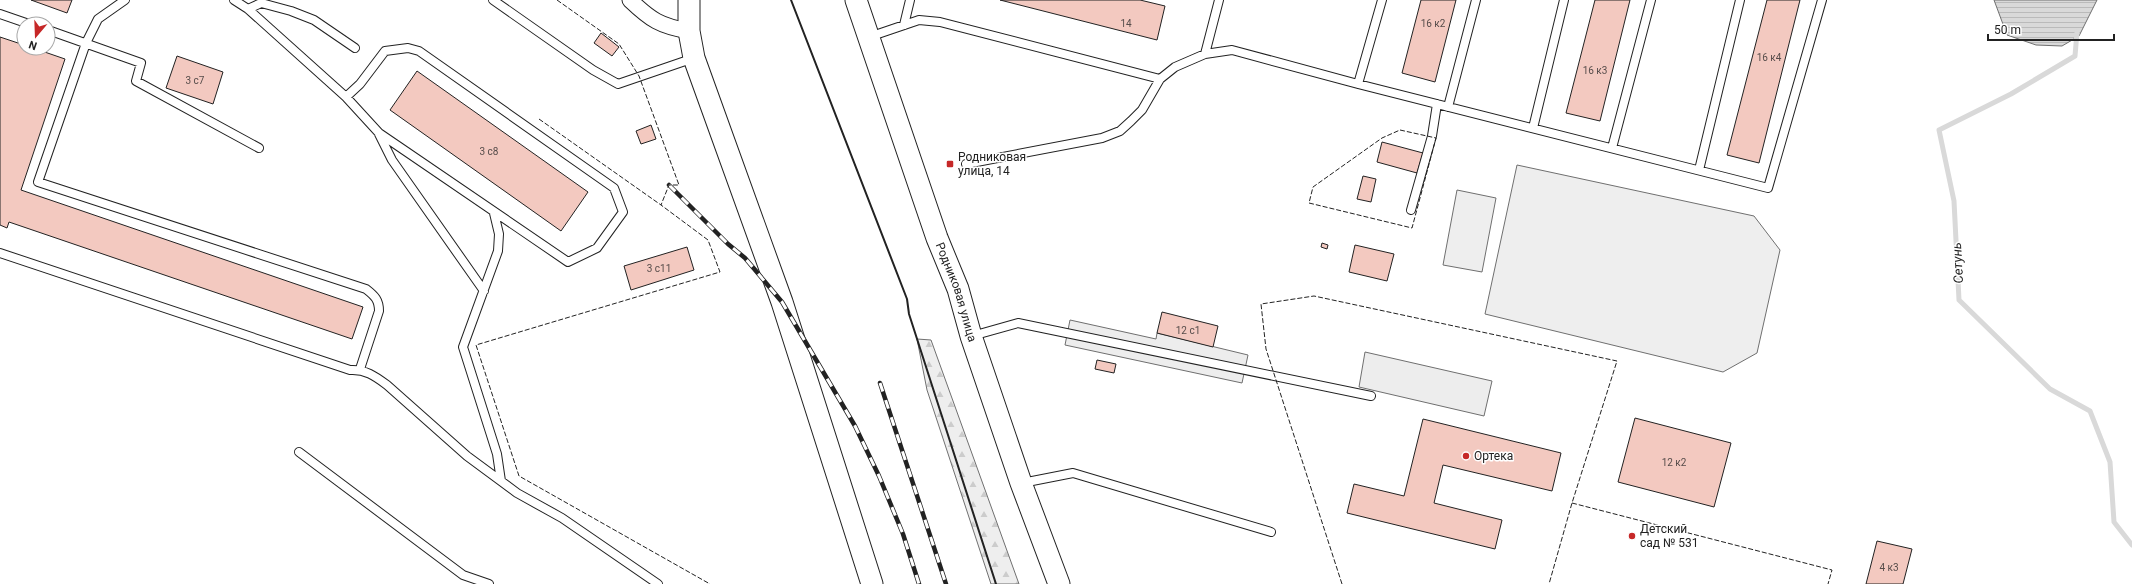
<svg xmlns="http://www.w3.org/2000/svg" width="2132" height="584" viewBox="0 0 2132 584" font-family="Roboto,sans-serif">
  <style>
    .forest { fill: url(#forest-firs); stroke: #6f6f6f }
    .pitch { fill: #eee; stroke: #6f6f6f }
    .parking { fill: #ededed; stroke: #6f6f6f }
    .water { fill: url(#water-rules); stroke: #6f6f6f }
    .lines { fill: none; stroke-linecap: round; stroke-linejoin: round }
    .stream { stroke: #d9d9d9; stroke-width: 5 }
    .building { fill: #f3c9c0; stroke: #222 }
    .lane-casing { stroke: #222; stroke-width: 10 }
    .street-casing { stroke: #222; stroke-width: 17 }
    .secondary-casing { stroke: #222; stroke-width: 23 }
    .lane { stroke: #fff; stroke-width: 8 }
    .street { stroke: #fff; stroke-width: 15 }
    .secondary { stroke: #fff; stroke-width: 21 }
    .rail-casing { stroke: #222; stroke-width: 4.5 }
    .rail { stroke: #fff; stroke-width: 3; stroke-dasharray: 9; stroke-linecap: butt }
    .fence { stroke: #222; stroke-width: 1; stroke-dasharray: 5 2; stroke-linecap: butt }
    .wall { stroke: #222; stroke-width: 2 }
    .poi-dot { fill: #c62828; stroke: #fff; stroke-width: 1.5 }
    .labels { text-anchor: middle; stroke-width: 3; stroke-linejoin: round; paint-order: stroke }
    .number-label { font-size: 10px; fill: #564c4a }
    .poi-label { font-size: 12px; fill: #222; stroke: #fff; text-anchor: start }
    .street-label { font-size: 12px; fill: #222; stroke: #fff }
    .water-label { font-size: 13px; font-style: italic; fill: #222; stroke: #fff }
  </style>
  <defs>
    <pattern id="forest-firs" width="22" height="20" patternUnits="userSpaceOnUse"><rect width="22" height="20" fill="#eee"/><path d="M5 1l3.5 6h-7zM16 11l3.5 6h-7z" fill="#ccc"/></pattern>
    <pattern id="water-rules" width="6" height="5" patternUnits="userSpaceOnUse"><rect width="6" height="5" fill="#d9d9d9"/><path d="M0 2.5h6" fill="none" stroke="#bababa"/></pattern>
  </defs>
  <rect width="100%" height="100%" fill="#fff"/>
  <path class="forest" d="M917,339L931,340L1019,584H991L927,390Z"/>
  <path class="pitch" d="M1517,165L1754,216L1780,250L1757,353L1723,372L1485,314Z
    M1457,190L1496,198L1482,272L1443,265Z"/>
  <path class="parking" d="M1070,320L1156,339L1157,333L1248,355L1242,383L1065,345Z
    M1365,352L1492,381L1484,416L1359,387Z"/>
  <path class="water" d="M1994,0H2097L2079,36L2062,46L2036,45L2007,35Z"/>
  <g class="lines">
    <path class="stream" d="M2077,32L2075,56L2011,94L1939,130L1954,201L1959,300L2050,389L2090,411L2110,462L2114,522L2132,545"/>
  </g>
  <path class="building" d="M31,0H72L67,13Z
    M1000,0H1140L1165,6L1157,40Z
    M1421,0H1456L1435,82L1402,73Z
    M1595,0H1630L1600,121L1566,113Z
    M1767,0H1800L1759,163L1727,155Z
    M601,33L619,47L612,56L594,43Z
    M0,37L24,45V48H33L65,59L21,190L363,307L352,339L9,222L7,228L0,225Z
    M177,56L223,72L213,104L166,88Z
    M417,71L588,192L561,231L390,110Z
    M651,125L656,139L641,144L636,131Z
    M1382,142L1423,153L1417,173L1377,162Z
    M1363,176L1376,179L1371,202L1357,199Z
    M1322,243L1328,245L1327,249L1321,247Z
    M1355,245L1394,254L1387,281L1349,272Z
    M687,247L694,270L631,290L624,266Z
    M1162,312L1218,326L1213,347L1157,333Z
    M1097,360L1116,364L1114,373L1095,369Z
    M1635,418L1731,443L1714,507L1618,482Z
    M1423,419L1561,453L1552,491L1443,465L1434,503L1502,520L1495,549L1347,513L1354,484L1404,496Z
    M1877,541L1912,549L1903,584H1866Z"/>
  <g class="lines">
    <g class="lane-casing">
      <path id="lane" d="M125,0L98,19L86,43L38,182L366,289C375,296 379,300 379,311L360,369
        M234,0L248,9L346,97L379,133L568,262L597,248L623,212L614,188L419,51L408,48L385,51L360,84L346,97
        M493,0L593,70L618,84L694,58
        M248,9L261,3L291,11L314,20L355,48
        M0,14L29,24
        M904,25L910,0
        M48,30L141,63L136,81L259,148
        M869,37L919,20L940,22L1160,79
        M1205,54L1219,0
        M1358,84L1382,0
        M1448,107L1476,0
        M1533,128L1564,0
        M379,134L392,160L484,291
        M1612,148L1651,0
        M966,164L1102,138L1120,131L1131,121L1142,110L1160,79L1175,67L1205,54L1232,50L1358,84L1768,188L1822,0
        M1699,170L1740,0
        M1411,210L1432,136L1437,104
        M494,213L499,234L498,251L463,347L497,454L501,481
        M0,253L350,370C365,369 375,376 387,385L467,456L517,493L562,518L658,584
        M972,336L1018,323L1371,396
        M299,452L463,575L489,584
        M1022,483L1073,473L1271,532"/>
    </g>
    <g class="street-casing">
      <path id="street" d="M630,0C651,20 660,26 689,31"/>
    </g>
    <g class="secondary-casing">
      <g id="secondary">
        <path d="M689,0V31L694,58L782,302L872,584"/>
        <path id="s1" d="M856,0L937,238L958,289L971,336L1021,483L1059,584"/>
      </g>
    </g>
    <use href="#lane" class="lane"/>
    <use href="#street" class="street"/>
    <use href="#secondary" class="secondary"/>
    <g class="rail-casing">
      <path id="rail" d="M669,185L728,244L745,258L782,302L855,426L879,476L903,534L919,584
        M880,383L946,584"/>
    </g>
    <use href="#rail" class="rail"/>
    <path class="fence" d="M557,0L619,44L639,76L679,185H669L661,205L708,240L720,272L476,345L519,476L710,584
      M539,119L661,205
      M1400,130L1436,138L1412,228L1309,203L1313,187L1382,138Z
      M1572,503L1832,570L1828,584
      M1342,584L1266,349L1261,304L1314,296L1617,361L1572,503L1549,584"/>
    <path class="wall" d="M791,0L907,299L909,314L996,584"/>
  </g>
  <g class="poi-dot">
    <rect x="946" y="160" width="8" height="8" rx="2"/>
    <circle cx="1466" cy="456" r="4"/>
    <circle cx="1632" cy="536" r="4"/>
  </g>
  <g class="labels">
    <g class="number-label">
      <text x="1126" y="27">14</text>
      <text x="1433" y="27">16 к2</text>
      <text x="1769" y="61">16 к4</text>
      <text x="1595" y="74">16 к3</text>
      <text x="195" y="84">3 c7</text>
      <text x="489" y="155">3 c8</text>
      <text x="659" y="272">3 c11</text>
      <text x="1188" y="334">12 с1</text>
      <text x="1674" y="466">12 к2</text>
      <text x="1889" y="571">4 к3</text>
    </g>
    <g class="poi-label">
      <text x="958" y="161">Родниковая<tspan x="958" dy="14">улица, 14</tspan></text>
      <text x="1474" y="460">Ортека</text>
      <text x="1640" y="533">Детский<tspan x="1640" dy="14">сад № 531</tspan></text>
    </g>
    <g class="street-label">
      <text dy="4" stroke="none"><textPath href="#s1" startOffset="309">Родниковая улица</textPath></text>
    </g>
    <g class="water-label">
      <text transform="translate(1957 263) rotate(-93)" y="5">Сетунь</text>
    </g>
  </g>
  <g transform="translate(36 36) rotate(199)"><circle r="19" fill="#ffffff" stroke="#a7a7a7"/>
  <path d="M0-3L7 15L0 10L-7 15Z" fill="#c62828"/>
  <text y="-6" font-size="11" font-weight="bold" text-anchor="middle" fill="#222222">N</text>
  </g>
  <path d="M1988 34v6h126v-6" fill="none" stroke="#222222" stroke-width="2"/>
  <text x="1994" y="34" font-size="12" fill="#222222" stroke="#ffffff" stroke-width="3" paint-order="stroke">50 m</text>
</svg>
